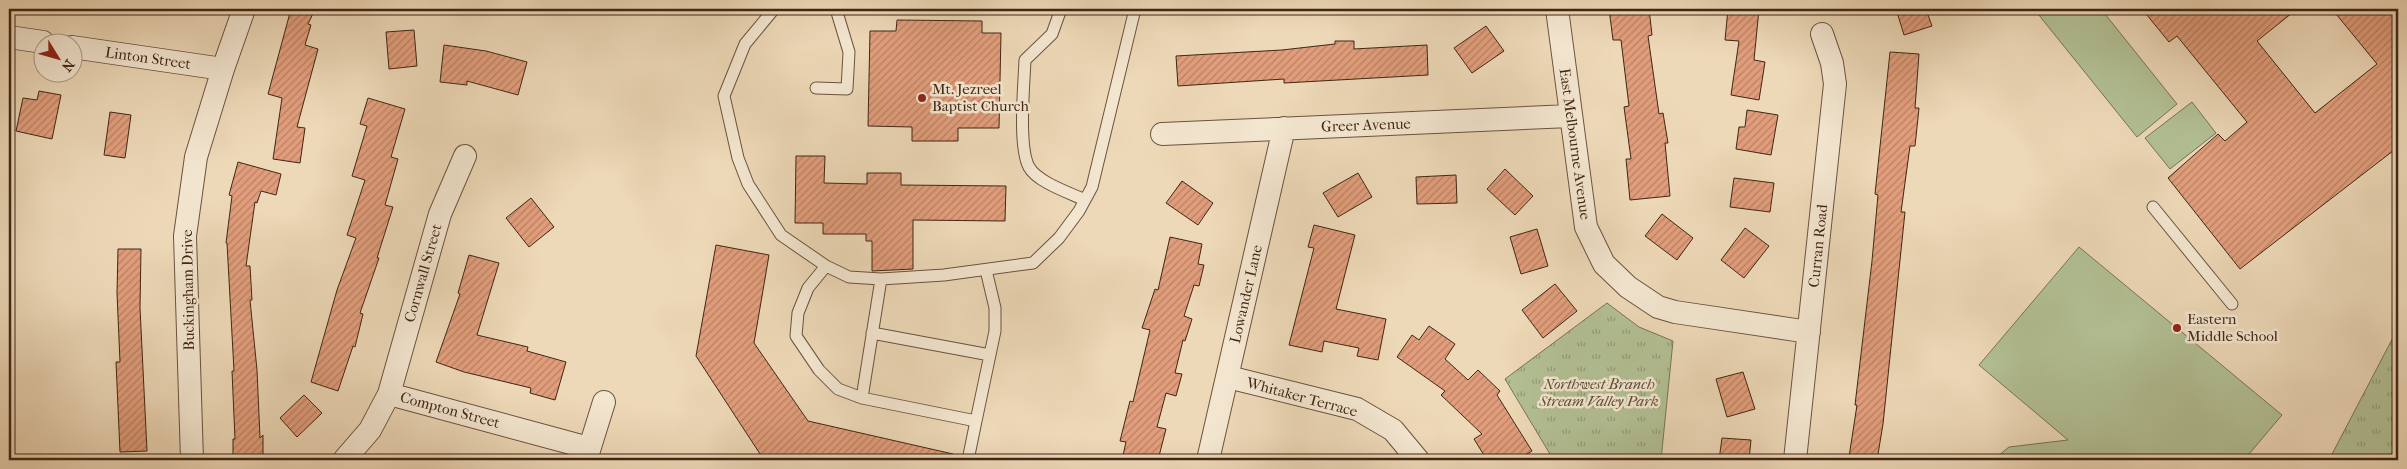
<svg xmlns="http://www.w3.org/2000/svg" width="2407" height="469" viewBox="0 0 2407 469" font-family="'IM FELL French Canon',serif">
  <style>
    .green { fill: #b2c094; stroke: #797354 }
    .park { fill: url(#park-tufts); stroke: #797354 }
    .building { fill: url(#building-hatch); stroke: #402615 }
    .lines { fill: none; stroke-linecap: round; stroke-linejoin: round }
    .lane-casing { stroke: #6b523e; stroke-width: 13 }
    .street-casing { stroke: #6b523e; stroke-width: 24 }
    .lane { stroke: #f3e6d0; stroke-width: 11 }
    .street { stroke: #f3e6d0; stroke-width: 22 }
    .poi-dot { fill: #8f2418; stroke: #f3e6d0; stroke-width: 2 }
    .labels { text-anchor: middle; stroke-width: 5; stroke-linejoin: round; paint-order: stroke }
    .street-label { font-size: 15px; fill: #402615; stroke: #f3e6d0 }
    .poi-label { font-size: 15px; fill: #402615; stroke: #f3e6d0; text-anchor: start }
    .park-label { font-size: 15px; font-style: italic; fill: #5c4c35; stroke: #f3e6d0 }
  </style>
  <defs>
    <pattern id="park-tufts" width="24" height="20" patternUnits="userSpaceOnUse" patternTransform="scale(1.25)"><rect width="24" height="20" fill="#b2c094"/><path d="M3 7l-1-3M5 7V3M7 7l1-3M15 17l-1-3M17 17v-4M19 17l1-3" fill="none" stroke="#929c78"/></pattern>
    <pattern id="building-hatch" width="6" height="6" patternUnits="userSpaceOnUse" patternTransform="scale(1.25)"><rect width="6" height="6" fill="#e29e7c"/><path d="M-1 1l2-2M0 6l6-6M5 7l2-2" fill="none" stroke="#b98164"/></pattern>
  </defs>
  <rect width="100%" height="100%" fill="#edd8b7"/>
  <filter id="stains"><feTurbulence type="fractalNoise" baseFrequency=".004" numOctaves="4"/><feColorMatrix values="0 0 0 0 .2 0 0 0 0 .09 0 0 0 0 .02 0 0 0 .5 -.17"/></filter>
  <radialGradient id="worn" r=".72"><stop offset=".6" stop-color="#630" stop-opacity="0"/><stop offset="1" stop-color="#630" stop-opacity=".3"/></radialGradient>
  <path class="green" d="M2034,9H2101L2177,104L2137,137Z
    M2192,102L2216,133L2170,169L2145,138Z
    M2079,247L2282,415L2244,460H1993L2009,447L2068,440L1979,365Z"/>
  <path class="park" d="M1607,303L1639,327L1673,341L1661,460H1552L1550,454L1505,379Z
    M2398,328V441L2388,460H2329Z"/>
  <path class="building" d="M291,9H315L308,24L311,25L305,45L318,49L297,127L305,128L300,163L273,159L282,98L268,94Z
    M1609,9H1649L1652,35L1648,36L1659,114L1663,113L1668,143H1665L1670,196L1630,200L1626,159H1631L1624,107L1629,106L1621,40H1613Z
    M1728,9H1759L1754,60L1765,62L1759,100L1731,95L1739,41L1725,40Z
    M1896,9H1926L1932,26L1904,35Z
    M2142,9H2297L2257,41L2315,113L2377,64L2332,9H2398V147L2240,269L2168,178L2218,134L2225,141L2247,122L2177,36L2169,42Z
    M897,20L982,21V33H1001L999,128H958V141H912V127L868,126L870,31H896Z
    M1486,26L1504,51L1472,73L1454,48Z
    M414,30L417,66L389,69L386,32Z
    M1335,41H1354V49L1427,45L1428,75L1284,83V79L1178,86L1176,56L1282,50L1335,44Z
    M444,45L486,51L527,62L518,95L467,81V85L440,82Z
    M1890,52L1919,54L1915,108H1919L1915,146H1910L1901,212H1905L1883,424L1877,460H1871L1849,457L1857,405H1855L1872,261L1878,195L1875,194Z
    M39,91L61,95L52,139L16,131L23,98L37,100Z
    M368,98L405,109L391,157L398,159L385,205L393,207L377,258H379L360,313L363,314L355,347L353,346L338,391L311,382L337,290L356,238L347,235L365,180L352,176L367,126L360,124Z
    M1747,110L1778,115L1771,155L1736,149L1739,127H1745Z
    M110,112L131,115L125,158L104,155Z
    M796,156H825L824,183L867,184V173H901V185L1006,186L1005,221L913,220V269L872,271V241H866V234H823V223H795Z
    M238,162L281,174L276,195L261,191L257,203L255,202L246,266H250L252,300H250L257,370L260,438L263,435V460H233V439H235L232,371H234L227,243H226L232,196L229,195Z
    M1505,169L1533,196L1515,215L1487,189Z
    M1358,173L1372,197L1338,217L1323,193Z
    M1456,175L1457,203L1417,204L1416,177Z
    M1734,178L1774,183L1770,212L1730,207Z
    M1182,181L1213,203L1198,225L1166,203Z
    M531,198L554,227L529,247L506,218Z
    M1662,214L1693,238L1677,260L1645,236Z
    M1314,225L1355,235L1336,309L1386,319L1378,360L1357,356L1359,348L1324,341L1322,352L1289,345L1314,248L1308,247Z
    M1745,228L1769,246L1744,278L1721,260Z
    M1537,229L1548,266L1521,274L1510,237Z
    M1170,237L1202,244L1198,264L1204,265L1199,286L1194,285L1184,316L1192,319L1185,341L1183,340L1175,373L1182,374L1176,396L1166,393L1157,427L1166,429L1158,460H1122L1126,442L1120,441L1130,401L1133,402L1150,330L1142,328L1155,289L1158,290Z
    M716,245L769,255L754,343L808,421L953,454L952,460H764L696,356Z
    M118,249H141L140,308L147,451L120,452L116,362H120L117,293Z
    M469,255L499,263L477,335L528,347L527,351L566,362L555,400L530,393L531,388L464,372L436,362L460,294L458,293Z
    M1555,284L1577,311L1543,338L1522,310Z
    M1429,326L1455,344L1445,359L1468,380L1478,370L1500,391L1497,395L1532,451L1517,460H1487L1474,439L1482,434L1441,395L1445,391L1397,357L1412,335L1419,340Z
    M1743,372L1755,409L1727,417L1716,379Z
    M304,395L322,413L297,437L280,418Z
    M1722,438L1751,440L1749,460H1719Z"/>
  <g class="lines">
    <g class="lane-casing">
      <path id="lane" d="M774,9L745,44L724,96L738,158L748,184L781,235L826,266L849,277L881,279L944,275L1033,263L1059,238L1079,211L1092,187L1135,9
        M1061,9L1052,34L1025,60C1024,85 1018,147 1029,167C1037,182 1070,193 1085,200
        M816,88L847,89L849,52L836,9
        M2153,207L2232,304
        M826,266L808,288L798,313L796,336L819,370L838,389L862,398L976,421L995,331V308L986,270
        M872,333L990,355
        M862,398L881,279
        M968,460L976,421"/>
    </g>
    <g class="street-casing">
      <path id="street" d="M1557,9L1586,227L1604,264L1628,287L1658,307L1675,312L1809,332
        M9,37L43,42
        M72,47L223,69
        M1162,134L1570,116
        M1228,377L1357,409L1393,430L1418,460
        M389,394L589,448
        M192,460L185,236L196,157L223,69L244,9
        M344,460L370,430L389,394L440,214L465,156
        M586,460L604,402
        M1208,460L1284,128
        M1795,460L1835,84L1832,63L1822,34"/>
    </g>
    <use href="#lane" class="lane"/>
    <use href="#street" class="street"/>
  </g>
  <g class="poi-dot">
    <circle cx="922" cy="98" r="5"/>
    <circle cx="2177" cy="328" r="5"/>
  </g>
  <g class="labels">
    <g class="street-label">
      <text transform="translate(148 58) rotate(8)" y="5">Linton Street</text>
      <text transform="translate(1366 125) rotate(-2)" y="5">Greer Avenue</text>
      <text transform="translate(1575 144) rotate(82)" y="5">East Melbourne Avenue</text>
      <text transform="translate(1818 246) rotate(-84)" y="5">Curran Road</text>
      <text transform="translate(423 273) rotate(-74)" y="5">Cornwall Street</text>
      <text transform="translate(188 290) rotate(-91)" y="5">Buckingham Drive</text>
      <text transform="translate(1246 294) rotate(-77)" y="5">Lowander Lane</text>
      <text transform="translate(1302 397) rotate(15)" y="5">Whitaker Terrace</text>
      <text transform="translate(450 410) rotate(15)" y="5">Compton Street</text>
    </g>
    <g class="poi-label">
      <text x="932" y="94">Mt. Jezreel<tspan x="932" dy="17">Baptist Church</tspan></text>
      <text x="2187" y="324">Eastern<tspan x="2187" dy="17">Middle School</tspan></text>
    </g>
    <g class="park-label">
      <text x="1599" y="389">Northwest Branch<tspan x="1599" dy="17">Stream Valley Park</tspan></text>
    </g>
  </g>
  <rect width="2407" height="469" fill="none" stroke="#edd8b7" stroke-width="30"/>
  <rect x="10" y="10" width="2387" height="449" fill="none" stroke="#402615" stroke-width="2.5"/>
  <rect x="15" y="15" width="2377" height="439" fill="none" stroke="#402615"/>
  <g transform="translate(58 58) rotate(127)"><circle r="24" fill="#f3e6d0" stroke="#ab9985"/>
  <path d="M0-4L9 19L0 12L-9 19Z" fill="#8f2418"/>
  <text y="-8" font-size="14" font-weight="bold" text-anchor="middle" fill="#402615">N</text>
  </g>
  <rect width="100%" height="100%" filter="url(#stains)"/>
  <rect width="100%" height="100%" fill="url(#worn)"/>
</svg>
